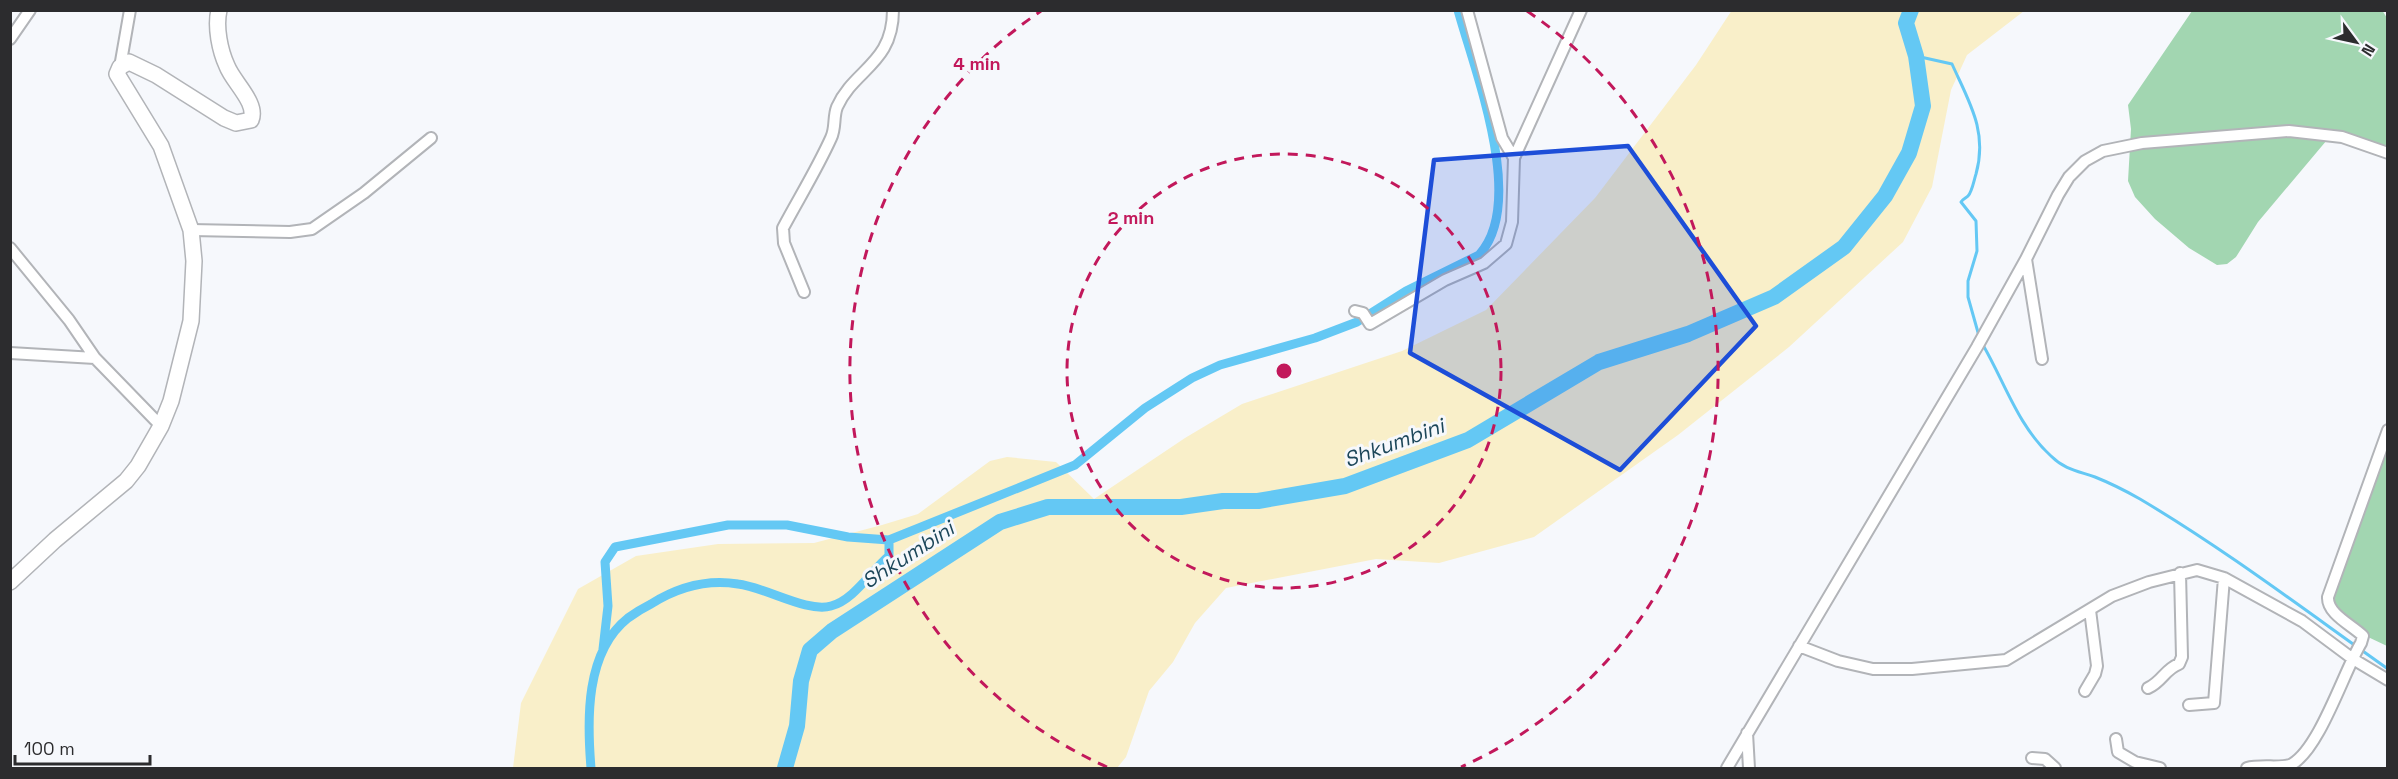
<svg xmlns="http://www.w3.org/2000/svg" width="2398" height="779" viewBox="0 0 2398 779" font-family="'Space Grotesk',sans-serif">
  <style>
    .green { fill: #a2d6b1 }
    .sand { fill: #f9efc9 }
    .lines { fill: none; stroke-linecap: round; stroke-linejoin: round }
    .stream { stroke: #64c8f4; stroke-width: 3 }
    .canal { stroke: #64c8f4; stroke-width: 9 }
    .river { stroke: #64c8f4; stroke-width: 16 }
    .street-casing { stroke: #b2b4b8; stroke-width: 14 }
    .secondary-casing { stroke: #b2b4b8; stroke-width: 18 }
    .street { stroke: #fff; stroke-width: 10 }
    .secondary { stroke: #fff; stroke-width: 15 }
    .marked { fill: #1d4ed8; fill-opacity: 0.2; stroke: #1d4ed8; stroke-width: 4.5; stroke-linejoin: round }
    .ring { fill: none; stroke: #c2185b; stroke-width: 3; stroke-dasharray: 10 8 }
    .labels { text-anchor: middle; stroke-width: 6; stroke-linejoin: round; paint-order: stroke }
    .water-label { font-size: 21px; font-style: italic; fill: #1c4659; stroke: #f6f8fc }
    .centre { fill: #c2185b; stroke: #f6f8fc; stroke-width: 3 }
    .ring-label { font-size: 18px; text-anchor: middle; font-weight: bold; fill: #c2185b; stroke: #f6f8fc; stroke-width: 6; stroke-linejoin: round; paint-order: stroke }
  </style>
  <rect width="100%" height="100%" fill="#f6f8fc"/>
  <path class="green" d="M2382,10L2387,18V151L2332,134L2258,222L2236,257L2227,264L2217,265L2189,248L2155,219L2135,197L2128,181L2131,129L2128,105L2192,11Z
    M2387,437V646L2368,637L2328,603Z"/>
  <path class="sand" d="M1732,10L2024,11L1967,55L1951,90L1932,187L1903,242L1789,347L1678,435L1534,537L1439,563L1376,559L1226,588L1195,623L1173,662L1149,691L1126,757L1117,768H513L521,703L578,589L636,556L718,544L814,543L882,525L918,514L990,461L1007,457L1056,462L1094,499L1185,438L1242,404L1402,351L1486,310L1595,198L1696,65Z"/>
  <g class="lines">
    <path class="stream" d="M1916,56L1952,64C1969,102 1988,131 1976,174C1974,180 1972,192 1968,196C1966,198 1963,199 1961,202L1976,221L1977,251L1968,281V297L1979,336
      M1983,345C2005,383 2018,426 2051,456C2065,470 2078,471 2095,477C2110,483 2126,491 2140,499C2226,550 2306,611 2388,669"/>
    <path class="canal" d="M603,649L608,606L605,562L615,547L728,525H787L848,537L889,540
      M591,768C587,720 585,652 628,618C635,613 643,608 651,604C678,587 707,579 738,584C765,587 807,613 831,606C854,600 871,571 889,556V540L1075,465L1145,408L1192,378L1220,365L1315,338L1357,322L1406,291L1479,255C1527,203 1475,72 1458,10"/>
    <path class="river" d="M785,768L797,726L801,681L810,650L832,631L1000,522L1048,507H1181L1223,501H1258L1345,486L1468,440L1599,362L1688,334L1774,297L1844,247L1885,196L1909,153L1923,106L1916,56L1906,23L1911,10"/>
    <g class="street-casing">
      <path id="street" d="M1467,10L1502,138L1514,158
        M10,39L30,10
        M120,67L130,10
        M191,230L290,232L312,229L364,193L431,138
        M10,248L69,320L95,358L161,426
        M804,292L784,243L783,228C799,198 817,169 831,138C836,128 833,117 837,107C854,69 893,64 893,10
        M1355,311L1363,313L1370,324L1445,280L1484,263L1506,244L1512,222L1514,158L1581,10
        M10,353L95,358
        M2042,359L2026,259L2058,195L2069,177L2085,161L2103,151L2142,143L2289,131L2342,137L2388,153
        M1799,646L1838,661L1873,669H1912L2006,660L2112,596L2149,582L2197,570L2224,578L2302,621L2353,659L2388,680
        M2148,688C2162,682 2165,669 2179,664L2182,657L2180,573
        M2085,691L2095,674L2097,666L2090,610
        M2189,705L2214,703L2224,578
        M1747,733L1749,768
        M2116,739L2118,752L2135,762L2160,768
        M2032,758L2045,759L2055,768
        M1727,768L1977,347L2026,259
        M2247,768C2261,764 2283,769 2292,764C2320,748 2344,671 2361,643L2363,636C2352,625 2327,614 2328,597L2388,430"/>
    </g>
    <g class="secondary-casing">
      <path id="secondary" d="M10,582L55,540L126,481L138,466L161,426L171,401L191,321L194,261L191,230L161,146L117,74L120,67L129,62L156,75L224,118L236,123L251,120C258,103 233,82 227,66C220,51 215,27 219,10"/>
    </g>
    <use href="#street" class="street"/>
    <use href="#secondary" class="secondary"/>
  </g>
  <path class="marked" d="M1628,146L1756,326L1620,470L1410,353L1434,160Z"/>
  <g class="ring">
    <circle cx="1284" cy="371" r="217"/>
    <path d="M1107 767A434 434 0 0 1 1041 11M1527 11A434 434 0 0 1 1461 767"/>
  </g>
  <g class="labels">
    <g class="water-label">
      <text transform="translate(1394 443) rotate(-20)" y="7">Shkumbini</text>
      <text transform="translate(908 555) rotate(-33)" y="7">Shkumbini</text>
    </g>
  </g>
  <circle cx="1284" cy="371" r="9" class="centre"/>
  <g class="ring-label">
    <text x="977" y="70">4 min</text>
    <text x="1131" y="224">2 min</text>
  </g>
  <rect width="2398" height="779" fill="none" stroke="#2c2c2e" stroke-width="24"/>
  <g transform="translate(2356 42) rotate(123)" stroke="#f6f8fc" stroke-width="4.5" paint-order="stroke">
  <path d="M0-4.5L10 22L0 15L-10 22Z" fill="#2c2c2e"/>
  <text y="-9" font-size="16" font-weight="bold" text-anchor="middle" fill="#2c2c2e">N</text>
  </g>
  <path d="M15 755v9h135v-9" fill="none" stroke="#2c2c2e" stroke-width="3"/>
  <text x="24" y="755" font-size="18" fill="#2c2c2e" stroke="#f6f8fc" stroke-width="4.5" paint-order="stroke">100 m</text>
</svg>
